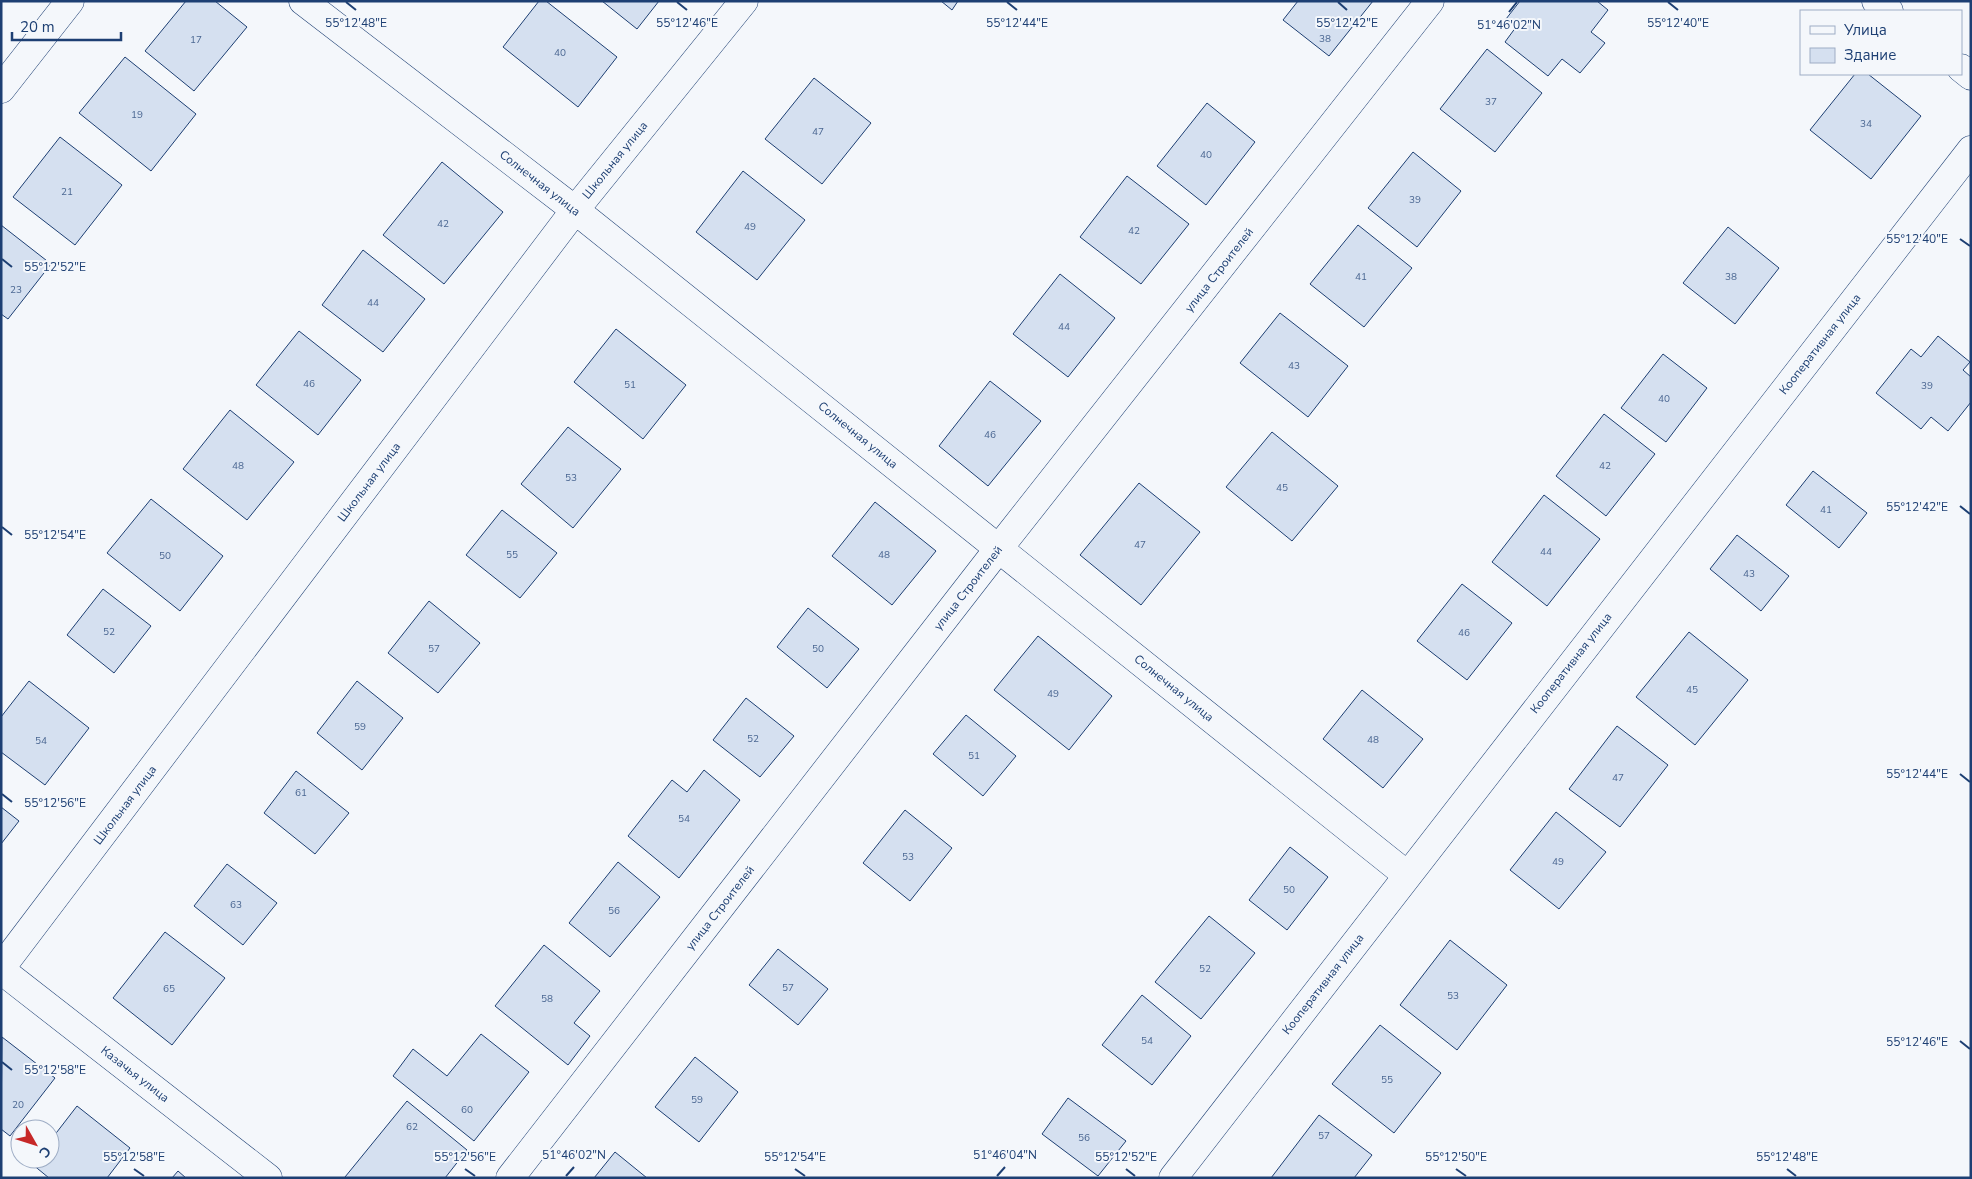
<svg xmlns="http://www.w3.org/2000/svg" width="1972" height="1179" viewBox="0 0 1972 1179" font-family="'Nunito Sans',sans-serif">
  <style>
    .building { fill: #d5e0f0; stroke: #1d3f73 }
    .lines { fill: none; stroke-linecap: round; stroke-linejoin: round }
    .street-casing { stroke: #1d3f73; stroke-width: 29 }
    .street { stroke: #f4f7fb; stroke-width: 28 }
    .ticks { fill: none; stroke: #1d3f73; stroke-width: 2 }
    .labels { text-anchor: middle; stroke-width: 4; stroke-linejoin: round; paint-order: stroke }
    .number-label { font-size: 10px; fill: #4b6792 }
    .street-label { font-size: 12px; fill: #1d3f73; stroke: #f4f7fb }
    .ticks-label { font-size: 12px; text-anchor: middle; fill: #1d3f73; stroke: #f4f7fb; stroke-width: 4; stroke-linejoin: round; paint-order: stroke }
  </style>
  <rect width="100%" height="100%" fill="#f4f7fb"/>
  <path class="building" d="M186,1H215L247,27L194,91L145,51Z
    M539,1H546L617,57L578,107L503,47Z
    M602,1H659L637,29Z
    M941,1H958L952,10Z
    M1298,1H1373L1329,56L1283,20Z
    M1520,1H1597L1608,10L1591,32L1605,43L1580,73L1562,59L1548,76L1505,42L1516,27L1506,19Z
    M1487,49L1542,93L1495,152L1440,109Z
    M125,57L196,114L151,171L79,113Z
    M1855,74H1868L1921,116L1871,179L1810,130Z
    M814,78L871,123L822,184L765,139Z
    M1207,103L1255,142L1206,205L1157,166Z
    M60,137L122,185L75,245L13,197Z
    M1413,152L1461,191L1417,247L1368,208Z
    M442,162L503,212L444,284L383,235Z
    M743,171L805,220L757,280L696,232Z
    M1127,176L1189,224L1141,284L1080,237Z
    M1,225L51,264L8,319L1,314Z
    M1358,225L1412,268L1364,327L1310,284Z
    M1728,227L1779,268L1735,324L1683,283Z
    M363,250L425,299L383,352L322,305Z
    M1060,274L1115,318L1068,377L1013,334Z
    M1280,313L1348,366L1308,417L1240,363Z
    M616,329L686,385L643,439L574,382Z
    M299,331L361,380L318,435L256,385Z
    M1938,336L1970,362L1963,370L1971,377V402L1948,431L1931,417L1921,429L1876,393L1911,349L1921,357Z
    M1663,354L1707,388L1666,442L1621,408Z
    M990,381L1041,421L988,486L939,446Z
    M230,410L294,462L247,520L183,469Z
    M1604,414L1655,454L1606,516L1556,476Z
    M568,427L621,469L573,528L521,484Z
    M1272,432L1338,486L1292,541L1226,487Z
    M1813,471L1867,513L1839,548L1786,505Z
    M1139,483L1200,532L1141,605L1080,555Z
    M1544,495L1600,539L1547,606L1492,562Z
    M151,499L223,556L180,611L107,553Z
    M875,502L936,551L892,605L832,556Z
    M502,510L557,553L520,598L466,555Z
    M1737,535L1789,576L1761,611L1710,569Z
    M1462,584L1512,623L1467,680L1417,641Z
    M103,589L151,626L114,673L67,635Z
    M429,601L480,643L438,693L388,653Z
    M808,608L859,649L827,688L777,647Z
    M1689,632L1748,680L1695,745L1636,697Z
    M1038,636L1112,696L1069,750L994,690Z
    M29,681L89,728L45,785L1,752V717Z
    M357,681L403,718L362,770L317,733Z
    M1362,690L1423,739L1383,788L1323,739Z
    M746,698L794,736L760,777L713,740Z
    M966,715L1016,756L983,796L933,754Z
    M1617,726L1668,765L1620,827L1569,789Z
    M704,770L740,800L679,878L628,836L672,780L687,792Z
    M296,771L349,813L315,854L264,813Z
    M1,807L19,821L1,844Z
    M905,810L952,848L910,901L863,863Z
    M1556,812L1606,852L1559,909L1510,870Z
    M1290,847L1328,877L1287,930L1249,900Z
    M618,862L660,897L610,957L569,923Z
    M227,864L277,903L243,945L194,906Z
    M1209,916L1255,953L1201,1019L1155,982Z
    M165,932L225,978L172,1045L113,998Z
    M1450,940L1507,985L1457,1050L1400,1005Z
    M544,945L600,991L574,1023L590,1036L568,1065L495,1006Z
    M778,949L828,989L798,1025L749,985Z
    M1142,995L1191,1036L1152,1085L1102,1045Z
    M1380,1025L1441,1073L1394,1133L1332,1084Z
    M481,1034L529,1072L474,1141L393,1076L413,1049L447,1076Z
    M2,1037L55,1078L10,1136L1,1129Z
    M695,1057L738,1092L699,1142L655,1107Z
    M1068,1098L1126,1141L1098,1176L1042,1134Z
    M407,1101L467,1150L445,1178H347L345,1177Z
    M77,1106L130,1148L107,1178H49L32,1164L36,1159H50V1141Z
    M1319,1115L1372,1155L1354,1178H1271Z
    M615,1152L647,1178H594Z
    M178,1171L186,1178H172Z"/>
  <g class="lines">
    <g class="street-casing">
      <path id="street" d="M303,1L575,210L1407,875
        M1876,1L1889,11
        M1961,68L1971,76
        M1,89L70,1
        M1,968L575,210L744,1
        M1,970L268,1178
        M510,1178L999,548L1430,1
        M1173,1178L1971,150"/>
    </g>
    <use href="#street" class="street"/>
  </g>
  <path class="ticks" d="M346,2L356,10M677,2L687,10M1007,2L1017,10M1338,2L1347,10M1668,2L1678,10M1509,12L1517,2M1960,239L1970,246M2,259L12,267M1960,506L1970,514M2,527L12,535M1960,774L1970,782M2,794L12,802M1960,1041L1970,1049M2,1062L12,1070M134,1169L144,1176M465,1169L475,1176M795,1169L805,1176M1126,1169L1135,1176M1456,1169L1466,1176M1787,1169L1796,1176M566,1176L574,1167M997,1176L1005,1167"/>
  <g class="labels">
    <g class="number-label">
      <text x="1325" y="42">38</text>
      <text x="196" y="43">17</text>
      <text x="560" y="56">40</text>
      <text x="1491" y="105">37</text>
      <text x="137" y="118">19</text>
      <text x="1866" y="127">34</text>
      <text x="818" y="135">47</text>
      <text x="1206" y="158">40</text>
      <text x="67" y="195">21</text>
      <text x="1415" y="203">39</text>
      <text x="443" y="227">42</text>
      <text x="750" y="230">49</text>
      <text x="1134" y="234">42</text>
      <text x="1361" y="280">41</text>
      <text x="1731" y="280">38</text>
      <text x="16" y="293">23</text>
      <text x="373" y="306">44</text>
      <text x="1064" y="330">44</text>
      <text x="1294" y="369">43</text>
      <text x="309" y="387">46</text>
      <text x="630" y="388">51</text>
      <text x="1927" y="389">39</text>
      <text x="1664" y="402">40</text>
      <text x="990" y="438">46</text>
      <text x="238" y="469">48</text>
      <text x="1605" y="469">42</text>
      <text x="571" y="481">53</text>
      <text x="1282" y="491">45</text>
      <text x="1826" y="513">41</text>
      <text x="1140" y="548">47</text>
      <text x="1546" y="555">44</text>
      <text x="512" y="558">55</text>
      <text x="884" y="558">48</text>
      <text x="165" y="559">50</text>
      <text x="1749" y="577">43</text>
      <text x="109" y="635">52</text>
      <text x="1464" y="636">46</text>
      <text x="434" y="652">57</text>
      <text x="818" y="652">50</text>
      <text x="1692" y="693">45</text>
      <text x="1053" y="697">49</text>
      <text x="360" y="730">59</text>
      <text x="753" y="742">52</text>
      <text x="1373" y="743">48</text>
      <text x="41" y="744">54</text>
      <text x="974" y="759">51</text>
      <text x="1618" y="781">47</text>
      <text x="301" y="796">61</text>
      <text x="684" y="822">54</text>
      <text x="908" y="860">53</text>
      <text x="1558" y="865">49</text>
      <text x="1289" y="893">50</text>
      <text x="236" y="908">63</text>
      <text x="614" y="914">56</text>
      <text x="1205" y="972">52</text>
      <text x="788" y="991">57</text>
      <text x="169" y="992">65</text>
      <text x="1453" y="999">53</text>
      <text x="547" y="1002">58</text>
      <text x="1147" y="1044">54</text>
      <text x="1387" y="1083">55</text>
      <text x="697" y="1103">59</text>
      <text x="18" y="1108">20</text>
      <text x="467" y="1113">60</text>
      <text x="412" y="1130">62</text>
      <text x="1324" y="1139">57</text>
      <text x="1084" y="1141">56</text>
    </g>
    <g class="street-label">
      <text transform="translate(615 160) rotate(-51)" y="4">Школьная улица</text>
      <text transform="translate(540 183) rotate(38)" y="4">Солнечная улица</text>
      <text transform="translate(1219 270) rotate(-52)" y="4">улица Строителей</text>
      <text transform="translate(1820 344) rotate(-52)" y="4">Кооперативная улица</text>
      <text transform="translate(858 435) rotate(39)" y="4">Солнечная улица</text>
      <text transform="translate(369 482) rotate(-53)" y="4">Школьная улица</text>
      <text transform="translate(968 588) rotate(-52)" y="4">улица Строителей</text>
      <text transform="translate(1571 663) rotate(-52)" y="4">Кооперативная улица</text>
      <text transform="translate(1174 688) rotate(39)" y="4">Солнечная улица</text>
      <text transform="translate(125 805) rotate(-53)" y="4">Школьная улица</text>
      <text transform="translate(720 908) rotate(-52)" y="4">улица Строителей</text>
      <text transform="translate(1323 984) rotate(-52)" y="4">Кооперативная улица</text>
      <text transform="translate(135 1074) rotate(38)" y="4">Казачья улица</text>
    </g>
  </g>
  <g class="ticks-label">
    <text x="1347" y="27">55°12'42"E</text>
    <text x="356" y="27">55°12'48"E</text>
    <text x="687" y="27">55°12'46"E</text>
    <text x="1017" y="27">55°12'44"E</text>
    <text x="1678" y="27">55°12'40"E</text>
    <text x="1509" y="29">51°46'02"N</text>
    <text x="1917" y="243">55°12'40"E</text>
    <text x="55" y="271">55°12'52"E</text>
    <text x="1917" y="511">55°12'42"E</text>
    <text x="55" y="539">55°12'54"E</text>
    <text x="1917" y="778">55°12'44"E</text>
    <text x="55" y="807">55°12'56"E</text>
    <text x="1917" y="1046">55°12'46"E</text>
    <text x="55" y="1074">55°12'58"E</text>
    <text x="574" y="1159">51°46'02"N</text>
    <text x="1005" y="1159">51°46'04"N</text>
    <text x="134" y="1161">55°12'58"E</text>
    <text x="465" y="1161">55°12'56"E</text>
    <text x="795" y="1161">55°12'54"E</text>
    <text x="1126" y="1161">55°12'52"E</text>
    <text x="1456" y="1161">55°12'50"E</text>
    <text x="1787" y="1161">55°12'48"E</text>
  </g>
  <rect width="1972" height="1179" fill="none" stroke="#1d3f73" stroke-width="5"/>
  <rect x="1800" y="10" width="162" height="65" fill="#f4f7fb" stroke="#9eadc5"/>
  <rect x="1810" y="26" width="25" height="8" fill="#f4f7fb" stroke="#9eadc5"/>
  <text x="1844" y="35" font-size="15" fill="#1d3f73">Улица</text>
  <rect x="1810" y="48" width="25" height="15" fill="#d5e0f0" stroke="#9eadc5"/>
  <text x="1844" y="60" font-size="15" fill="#1d3f73">Здание</text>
  <g transform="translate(35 1144) rotate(129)"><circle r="24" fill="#f4f7fb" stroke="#9eadc5"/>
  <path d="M0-4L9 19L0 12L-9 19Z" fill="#c62828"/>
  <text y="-8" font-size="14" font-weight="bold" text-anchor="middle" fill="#1d3f73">С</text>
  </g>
  <path d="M12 32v8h109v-8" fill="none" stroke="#1d3f73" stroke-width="2.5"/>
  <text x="20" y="32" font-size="15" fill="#1d3f73" stroke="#f4f7fb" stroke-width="4" paint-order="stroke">20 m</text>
</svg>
